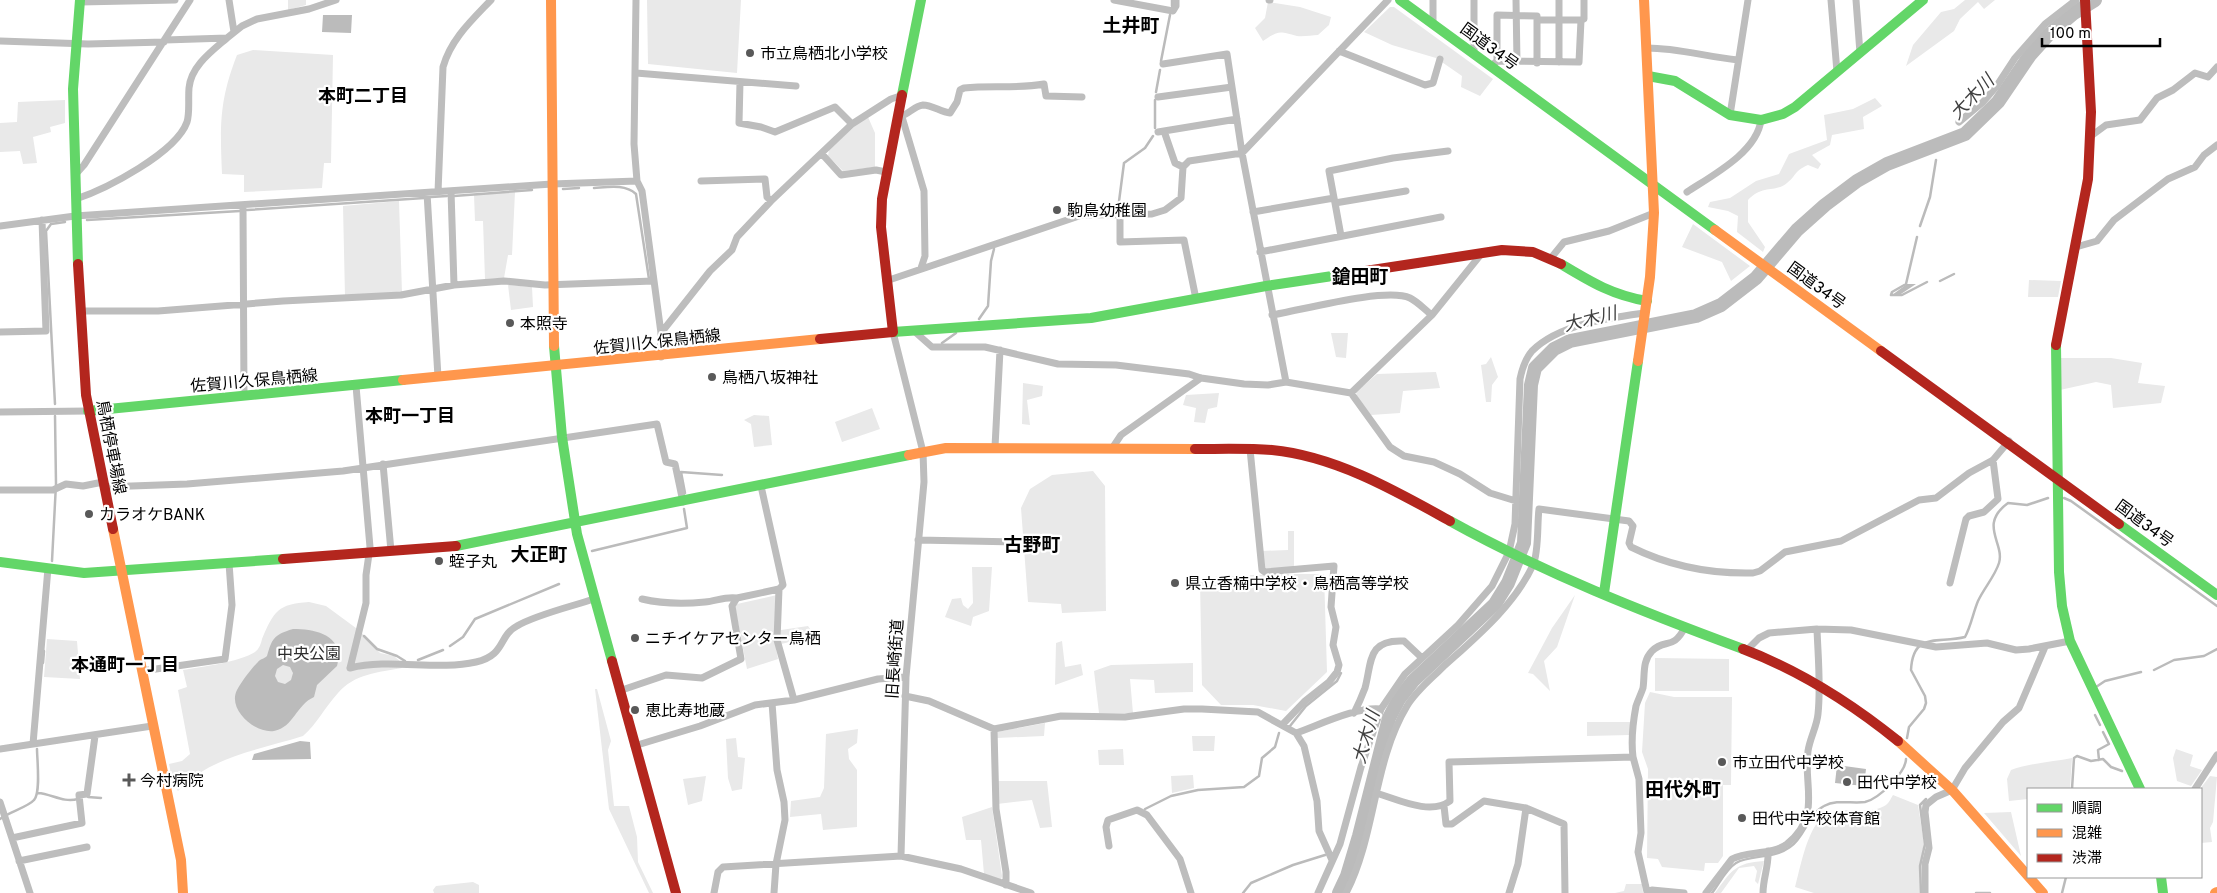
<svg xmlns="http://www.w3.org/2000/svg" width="2217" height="893" viewBox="0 0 2217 893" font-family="Overpass,'Noto Sans JP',sans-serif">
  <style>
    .green { fill: #e9e9e9 }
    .water { fill: #bbb; fill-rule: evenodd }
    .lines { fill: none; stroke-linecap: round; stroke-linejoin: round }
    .stream { stroke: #bbb; stroke-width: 2.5 }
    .river { stroke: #bbb; stroke-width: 14 }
    .street { stroke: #bdbdbd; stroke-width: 7 }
    .fast { stroke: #63d668; stroke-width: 10 }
    .slow { stroke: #ff974d; stroke-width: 10 }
    .jam { stroke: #b3261e; stroke-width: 10 }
    .poi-dot { fill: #595959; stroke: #fff; stroke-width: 2 }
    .labels { text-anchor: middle; stroke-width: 4.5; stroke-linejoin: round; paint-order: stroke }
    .street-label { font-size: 16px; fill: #000; stroke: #fff }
    .poi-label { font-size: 16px; fill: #000; stroke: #fff; text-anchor: start }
    .park-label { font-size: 16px; fill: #2e2e2e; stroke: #fff }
    .neighbourhood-label { font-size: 18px; font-weight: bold; fill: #000; stroke: #fff }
    .water-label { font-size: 18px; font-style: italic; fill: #3f3f3f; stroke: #fff }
    .quarter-label { font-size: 19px; font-weight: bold; fill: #000; stroke: #fff }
  </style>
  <rect width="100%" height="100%" fill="#fff"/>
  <path class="green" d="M288,0H306V5L288,10Z
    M647,0H741L737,73L648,64Z
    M1965,0H1995L1984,9L1978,2L1960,19L1954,31L1906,66L1913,45L1941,12L1954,9Z
    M1268,2L1300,7L1331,17L1329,25L1318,35C1312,35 1303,37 1297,36C1279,31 1279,30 1263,41L1255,28L1265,18Z
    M1390,7H1394L1493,79L1480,96L1461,87L1462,76L1436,58L1392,45L1364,32Z
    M253,50L333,55L331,163H324L322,188L244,192V175L222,174C220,126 219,101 237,55Z
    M1875,98L1882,106L1863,117L1864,129L1832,135L1830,145L1812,155L1821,164L1818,169L1808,165C1794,171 1797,175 1787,183C1775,193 1763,184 1748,200V222L1765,247L1763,252L1737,232L1738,216L1728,211L1708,207L1710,202L1730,198L1756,181L1779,174L1789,154L1827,140L1824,115L1853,109Z
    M65,100V123L50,127L51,132L33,137L37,163L23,164L20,151L0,152V123L17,122L18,102Z
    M868,117L875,133V167L843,171L828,156L829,150L857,124Z
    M515,192L512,255H508L504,278L485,279L483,221H475L474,195Z
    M399,201L402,293L345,296L343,206Z
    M1693,224L1750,266L1731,281L1722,262L1682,247Z
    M2029,280L2061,281L2058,297H2028Z
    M508,285L532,287L533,307L511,310Z
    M1331,333H1348L1346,358L1336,357Z
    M1491,357L1498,377L1492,385L1491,402H1486L1481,365L1486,364Z
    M2060,358H2111L2142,363L2138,383L2165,386L2161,403L2113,408L2111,385L2096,382L2060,390Z
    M1436,372L1440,388L1403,391L1400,413L1371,415L1358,399L1356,392L1377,374Z
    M1023,383L1043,386L1042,396L1027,400L1030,425L1022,424Z
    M1219,393L1217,407L1208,409L1205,423L1194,422L1196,408L1183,405L1186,395Z
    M872,408L880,429L842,442L835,422Z
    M754,415L769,416L772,445L754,447L751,424L744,420Z
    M1093,471L1105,486L1106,611L1062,613L1061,604L1028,602L1021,508L1030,489L1052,475Z
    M1288,531H1294V568L1265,570L1261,551L1288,550Z
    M972,567H992L989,611L973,617L971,626L945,617L952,599L961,598L963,605L968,609L973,603Z
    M1275,574H1324L1327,672L1286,711L1253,705H1221L1202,685L1200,582L1211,577Z
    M777,595L775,642L778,659L747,669L735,607L737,604Z
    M1575,595L1557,647L1544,661L1550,691L1533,674L1528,673L1552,628Z
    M309,602L326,606L360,631L380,653L394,656L403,664L402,668C379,672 354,674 338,693C325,707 317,724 303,736C259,750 211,756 178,791L173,784L169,764L182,761L190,754L178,690L187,687L183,670C201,667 240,662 255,652C259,649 261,644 262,639C274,611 278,604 309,602Z
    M808,626L815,636L781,644V630Z
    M47,639L77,641L80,679L44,677Z
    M1062,641L1065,667L1081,664L1083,675L1055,685L1056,643Z
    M1655,658L1729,659V691H1655Z
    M1193,663V692L1155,693L1154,680L1130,679L1133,713H1099L1094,671L1111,665Z
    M595,689H597L611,741L608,750L614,806H629L637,837L638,862L653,893H649L609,809Z
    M1650,692L1674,697H1732L1731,785H1723V856L1718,863H1705L1704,871L1662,867L1658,859L1647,858L1648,769L1642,752L1645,703Z
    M1587,722H1631L1630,735L1587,736Z
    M1045,723L1044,736L997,738V732Z
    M858,729L857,743L848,749L849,759L857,770V827L823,830L821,814L790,817L791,801L820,797L824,788L826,734Z
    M1192,736H1215L1214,751H1193Z
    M736,738L738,757L745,758L742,789L732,791L728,778L726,739Z
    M1123,749L1124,765H1099L1098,750Z
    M2176,749L2193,755L2190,766L2202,770L2191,786L2177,781L2173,758Z
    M2072,758L2070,789H2028V799L2009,801L2007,779L2011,770C2030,763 2052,762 2072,758Z
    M1193,775L1194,788L1172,793L1171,776Z
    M706,776L702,801L688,805L683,779Z
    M2210,776L2217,777L2213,822L2210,828L2212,842L2201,843L2200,789Z
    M997,781H1047L1052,827L1040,828L1032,800L997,804Z
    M1893,795L1918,805L1924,843L1920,864V893H1814L1795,887C1800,869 1806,835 1819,821C1839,801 1867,818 1886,805C1889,803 1891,798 1893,795Z
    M992,807L1002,876L1001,880L984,874L981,840H966L962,817Z
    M2011,812L2021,856L1984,813Z
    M1764,861L1758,884L1755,881L1757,871L1754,866L1739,868L1721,893H1715C1732,870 1735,863 1764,861Z
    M473,882L479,885V893H434L433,890L436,886Z
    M1626,884H1642L1643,893H1615L1624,891Z"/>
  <path class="water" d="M323,15H352L351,33L322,32Z
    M1907,284H1916L1901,294L1892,295Z
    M293,629C316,629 345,635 337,666L317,685L314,697C296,705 294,727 274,731C255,734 227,709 237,690C242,681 251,669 258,662C260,659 264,659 267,656C272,639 273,635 293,629ZM283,665L290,667L293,673L291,680L285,684L278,682L275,676L277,669Z
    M300,741L310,742L311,759L252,760L254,754Z
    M1837,765L1866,769L1864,786L1835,783Z"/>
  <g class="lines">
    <path class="stream" d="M1172,6V0
      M1161,61L1170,15
      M1156,92L1160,70
      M1155,100V128
      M594,188C609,187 625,184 636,194L649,279
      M563,189L579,188
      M454,196L532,190
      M431,197L447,196
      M1118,209L1124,163L1145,148L1153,136
      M247,210L424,198
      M87,220L240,211
      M1920,226L1930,197L1936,160
      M1940,281L1954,274
      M1891,295L1892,292L1906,284L1917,237
      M1891,295H1902L1927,282
      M979,319L988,306L991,261L994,249
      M942,343L956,333
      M55,404L46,231L51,224L65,222
      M685,493L681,472L722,475
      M2064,498L2071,501L2217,606
      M592,551L687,528L684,509
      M52,561L56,484L55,416
      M364,636L377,649L397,656L405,661
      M450,646L463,637L475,619L559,584
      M418,660L443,650
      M43,663L44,651
      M2154,670L2174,660L2204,656L2217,649
      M2096,687L2105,681L2141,672
      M2095,715L2100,725
      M1290,726L1306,706L1337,681L1341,673
      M1907,738L1909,727L1924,709L1926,703L1925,696L1911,670C1913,631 1938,644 1965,637C1971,626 1973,613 1978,601C1984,588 1995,576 1999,563C2005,543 1978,525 2008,503L2027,505L2048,498
      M2099,760L2098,750L2109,744L2103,732
      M2072,789L2074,758L2077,756L2091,761L2103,759L2111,767L2122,771
      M38,793C52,794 63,803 78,799
      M88,797L101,798
      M1145,809L1171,796L1198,790L1244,787L1259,776L1262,758L1275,747L1279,733
      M0,819C9,812 28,807 34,800C41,793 37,759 37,749
      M1243,893L1251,883L1293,865L1325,855
      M1712,893C1719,884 1726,869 1736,863C1751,854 1772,860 1790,847C1805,837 1808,814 1824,806C1837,799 1852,804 1865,802C1879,799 1906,772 1906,759
      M1921,893L1920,866L1925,844L1920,805L1926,799
      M1976,893H1990
      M2062,893L2066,877"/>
    <path class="river" d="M1339,893L1347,876L1359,836L1389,718L1399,699L1413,681L1495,604L1508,583L1524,543L1531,385L1535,368L1554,349L1570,341L1696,316L1721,305L1756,278L1797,230L1825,205L1857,181L1887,164L1965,134L1998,102L2030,55L2048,35L2074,13L2095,0"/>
    <path class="street" d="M229,0L234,32
      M636,0L634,144L637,181L642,191L661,333V357
      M1114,0L1173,11L1176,6V0
      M1269,0H1270
      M1516,0L1517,62
      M1559,0V62
      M1831,0L1837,72
      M1856,0L1860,53
      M80,2L175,0
      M1538,20H1581
      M1433,24V0
      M165,40L227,38L242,26L257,19L309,9L336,0
      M0,41L88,44L164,42
      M1647,48C1678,48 1707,57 1738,60
      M1339,51L1425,85L1433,83L1440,59
      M1474,53V0
      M1497,61V15L1537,16V63
      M1163,64L1227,54L1242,153L1286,382
      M1491,66L1497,61L1579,62L1581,20L1584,19V0
      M636,73L796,86
      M740,82L739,123L761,127L775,132L835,107L852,124
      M1158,97L1232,87
      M1730,115L1748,0
      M898,117C908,116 913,106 923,105C932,105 941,112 950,113L957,102L960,90L964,88C991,85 1017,89 1044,84L1046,96L1082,97
      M902,117L924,191L925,256L921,268
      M1959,122L1983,102L1996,87L2015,58L2045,24L2076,0
      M1164,131L1237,119
      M1158,132L1164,131L1175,163L1183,167
      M2091,136L2106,125L2140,120L2157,98L2173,90L2195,73L2208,77L2217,67
      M822,154L841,175L876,170L886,172
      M76,174L84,165L190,0
      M701,181L765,179L767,197L771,201
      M451,191L454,285
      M438,192L443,67C451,39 472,20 491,0
      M1687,192C1713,175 1757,152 1761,120
      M427,193L438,377
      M1334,198L1329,171L1393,158L1448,151
      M76,199C106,189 176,153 187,122C190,112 188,99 189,88C191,66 212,51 227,38
      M1335,203L1341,236
      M243,206L244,396
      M1253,212L1334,198L1335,203L1406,191
      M1120,215V242L1184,240L1196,299
      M0,226L75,216L552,184L637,181
      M2076,247L2097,241L2114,220L2168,179L2195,167L2204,155L2217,145
      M1260,252L1441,217
      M1551,258L1564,242L1609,231L1654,213
      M886,281L1082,215L1152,214L1165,210L1181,198L1183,167L1189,161L1242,153L1388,0
      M80,311H158L283,301L401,295L454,285L504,281L545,285L653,281
      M1272,315C1302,310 1386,287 1410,298C1418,302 1425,310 1432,315
      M914,331L932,347H985L1058,364L1116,365L1189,374L1201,378L1244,384L1268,385L1286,382L1351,393L1390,447L1404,456L1434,462L1460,474L1490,493L1516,501
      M0,332L46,331L42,220
      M893,332L923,452L924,482L906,677L901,856
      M661,333L710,271L732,250L737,237L771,201L852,124L891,99L903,95
      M1351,393L1432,315L1482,253
      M0,412L88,411
      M995,447L1000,350
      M1113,447L1121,435L1201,378
      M1250,449L1262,570L1265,572L1334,566L1331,607L1336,627L1333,645L1339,665L1337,672L1329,682L1305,701L1282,725
      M383,464L391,551
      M761,486L783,585L779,589L777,640L794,700
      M104,487L187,484L343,471L657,424L666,462L675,464L683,502
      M0,490H53L66,484L83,486L103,482
      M918,540L1017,542
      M1950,583L1966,519L1969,516L1984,512L1998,499L1993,460
      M642,599C663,604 684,604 705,602C716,601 726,596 737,598
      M1747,650L1759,638L1769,633L1817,629L1851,630L1936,647L1987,643L2016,650L2029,649L2070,641
      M350,668L366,603V575L370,547L356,386
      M350,668C390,658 437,671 476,662C506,655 498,636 517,626C535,615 573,606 594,599
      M142,671L225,659L232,605L229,563
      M619,691L666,675L702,678L741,659L732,606L737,598L779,589
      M905,696L929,701L994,729L1061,716L1125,717L1184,709H1202L1258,712L1296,733C1319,725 1358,706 1381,709
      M772,703L777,770L784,802L785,820L776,864L774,893
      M1354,713C1358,705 1362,696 1365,688C1372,662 1367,639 1404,641L1422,658
      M994,729L996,809L1006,872V885
      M1296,733L1304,746L1317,801L1319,831L1332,860
      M33,744L48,568
      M634,746L700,726L755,705L794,700L878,679L906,677
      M0,749L152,726
      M1633,757L1639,779L1641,833L1638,852L1647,892L1652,890L1684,893
      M2195,789L2217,755
      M1376,793C1397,799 1430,816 1450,801L1449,762L1633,757C1631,741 1633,722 1636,706C1638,700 1641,694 1643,688C1645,675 1642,661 1652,651C1665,638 1673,651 1685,627
      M0,802L30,893
      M1444,806L1446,824H1452L1484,801L1526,808L1564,824L1565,893
      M12,838L82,823L79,795L87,794L95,736
      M1109,846L1106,827L1108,820L1137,810L1147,815L1180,859L1191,893
      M19,861L87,847
      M714,893L718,872L723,867L901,856L961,869L1031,893
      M1318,893L1340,844L1361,767L1381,709L1405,674L1458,625L1492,586L1509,552L1515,524L1520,379C1522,369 1525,359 1532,351C1559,324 1609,318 1645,313
      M1346,893C1376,835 1373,762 1407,706C1416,691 1430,680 1443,667C1475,638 1514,606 1533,565C1539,552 1537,524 1539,509L1629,521L1633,526L1629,543L1631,547C1669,566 1710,574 1753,573L1760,571L1785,552L1841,541L1919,500L1936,498L1969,473L1993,460L2009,441
      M1509,893L1518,864L1526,808
      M1706,893L1732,859C1748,850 1771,856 1787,844C1822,816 1803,786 1808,751C1810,738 1817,726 1818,714C1821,686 1818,657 1817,629
      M1763,893C1763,878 1769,866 1768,851
      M1925,893V864L1929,848L1925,812L1926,805L1936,797L1952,790L1965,768L2003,722L2019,708L2045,647"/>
    <path class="fast" d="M1400,0L1715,230
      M1648,76L1675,81L1730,115L1761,120L1783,114L1795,107L1923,0
      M902,95L921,0
      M78,264L73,89L80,0
      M1561,264C1591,282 1612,295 1647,301
      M893,332L1091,318L1266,286L1359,272
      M2056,345L2059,572L2062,606L2070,641L2140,789
      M554,346L562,437L577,534L612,661
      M88,411L403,380
      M1450,521C1544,573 1643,612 1743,649
      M2119,524L2217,595
      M456,546L909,455
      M0,562L84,573L283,559
      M1604,593L1638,361
      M2161,877L2163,893"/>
    <path class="slow" d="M551,0L554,346
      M1715,230L1881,351
      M1638,361L1650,277L1654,213L1644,0
      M403,380L820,339
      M909,455L946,448L1195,449
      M113,529L181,860L183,893
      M1898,741L1953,791L2043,893
      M2215,893L2217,892"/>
    <path class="jam" d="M78,264L86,395L113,529
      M1359,272L1502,250L1533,252L1561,264
      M820,339L893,332L881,227L882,199L902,95
      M2056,345L2088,179L2091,112L2085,0
      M1881,351L2119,524
      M1195,449C1220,449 1247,448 1272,450C1335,456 1396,491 1450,521
      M283,559L456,546
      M1743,649C1801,671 1851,703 1898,741
      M612,661L676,893"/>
  </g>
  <g class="poi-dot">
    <circle cx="750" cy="53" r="5"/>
    <circle cx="1057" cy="210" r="5"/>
    <circle cx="510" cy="323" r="5"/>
    <circle cx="712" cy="377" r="5"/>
    <circle cx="89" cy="514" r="5"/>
    <circle cx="439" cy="561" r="5"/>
    <circle cx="1175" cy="583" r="5"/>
    <circle cx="635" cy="638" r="5"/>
    <circle cx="635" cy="710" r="5"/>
    <circle cx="1722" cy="762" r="5"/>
    <path d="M126.5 772.5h5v5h5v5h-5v5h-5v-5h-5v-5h5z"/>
    <circle cx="1847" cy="782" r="5"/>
    <circle cx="1742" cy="818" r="5"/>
  </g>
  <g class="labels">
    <g class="street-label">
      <text transform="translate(1490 46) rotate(36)" y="6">国道34号</text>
      <text transform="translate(1817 285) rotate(36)" y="6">国道34号</text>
      <text transform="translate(657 341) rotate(-6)" y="6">佐賀川久保鳥栖線</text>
      <text transform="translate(254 380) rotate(-5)" y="6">佐賀川久保鳥栖線</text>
      <text transform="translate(112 447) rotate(79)" y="6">鳥栖停車場線</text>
      <text transform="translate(2145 523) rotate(36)" y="6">国道34号</text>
      <text transform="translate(894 659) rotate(-86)" y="6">旧長崎街道</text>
    </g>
    <g class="poi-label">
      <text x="760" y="59">市立鳥栖北小学校</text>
      <text x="1067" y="216">駒鳥幼稚園</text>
      <text x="520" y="329">本照寺</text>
      <text x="722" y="383">鳥栖八坂神社</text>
      <text x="99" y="520">カラオケBANK</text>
      <text x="449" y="567">蛭子丸</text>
      <text x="1185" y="589">県立香楠中学校・鳥栖高等学校</text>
      <text x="645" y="644">ニチイケアセンター鳥栖</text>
      <text x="645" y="716">恵比寿地蔵</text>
      <text x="1732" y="768">市立田代中学校</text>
      <text x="140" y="786">今村病院</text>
      <text x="1857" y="788">田代中学校</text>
      <text x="1752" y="824">田代中学校体育館</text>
    </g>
    <g class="park-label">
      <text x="309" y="659">中央公園</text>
    </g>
    <g class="neighbourhood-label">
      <text x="363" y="102">本町二丁目</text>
      <text x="410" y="422">本町一丁目</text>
      <text x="125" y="671">本通町一丁目</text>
    </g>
    <g class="water-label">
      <text transform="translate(1972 97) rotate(-46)" y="6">大木川</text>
      <text transform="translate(1590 319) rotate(-14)" y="6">大木川</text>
      <text transform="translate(1366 737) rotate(-74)" y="6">大木川</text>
    </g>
    <g class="quarter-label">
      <text x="1131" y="32">土井町</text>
      <text x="1360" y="283">鎗田町</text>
      <text x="1032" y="551">古野町</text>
      <text x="539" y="561">大正町</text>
      <text x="1683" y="796">田代外町</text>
    </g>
  </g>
  <rect x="2027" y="788" width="175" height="90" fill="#ffffff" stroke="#999999"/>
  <rect x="2037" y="804" width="25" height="8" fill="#63d668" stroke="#999999"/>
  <text x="2072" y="813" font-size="15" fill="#000000">順調</text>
  <rect x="2037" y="829" width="25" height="8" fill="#ff974d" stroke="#999999"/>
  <text x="2072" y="838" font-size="15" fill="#000000">混雑</text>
  <rect x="2037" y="854" width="25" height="8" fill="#b3261e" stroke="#999999"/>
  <text x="2072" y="863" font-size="15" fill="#000000">渋滞</text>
  <path d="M2042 38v8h118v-8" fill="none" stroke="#000000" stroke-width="2.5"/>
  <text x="2050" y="38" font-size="15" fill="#000000" stroke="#ffffff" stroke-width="4" paint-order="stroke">100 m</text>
</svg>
